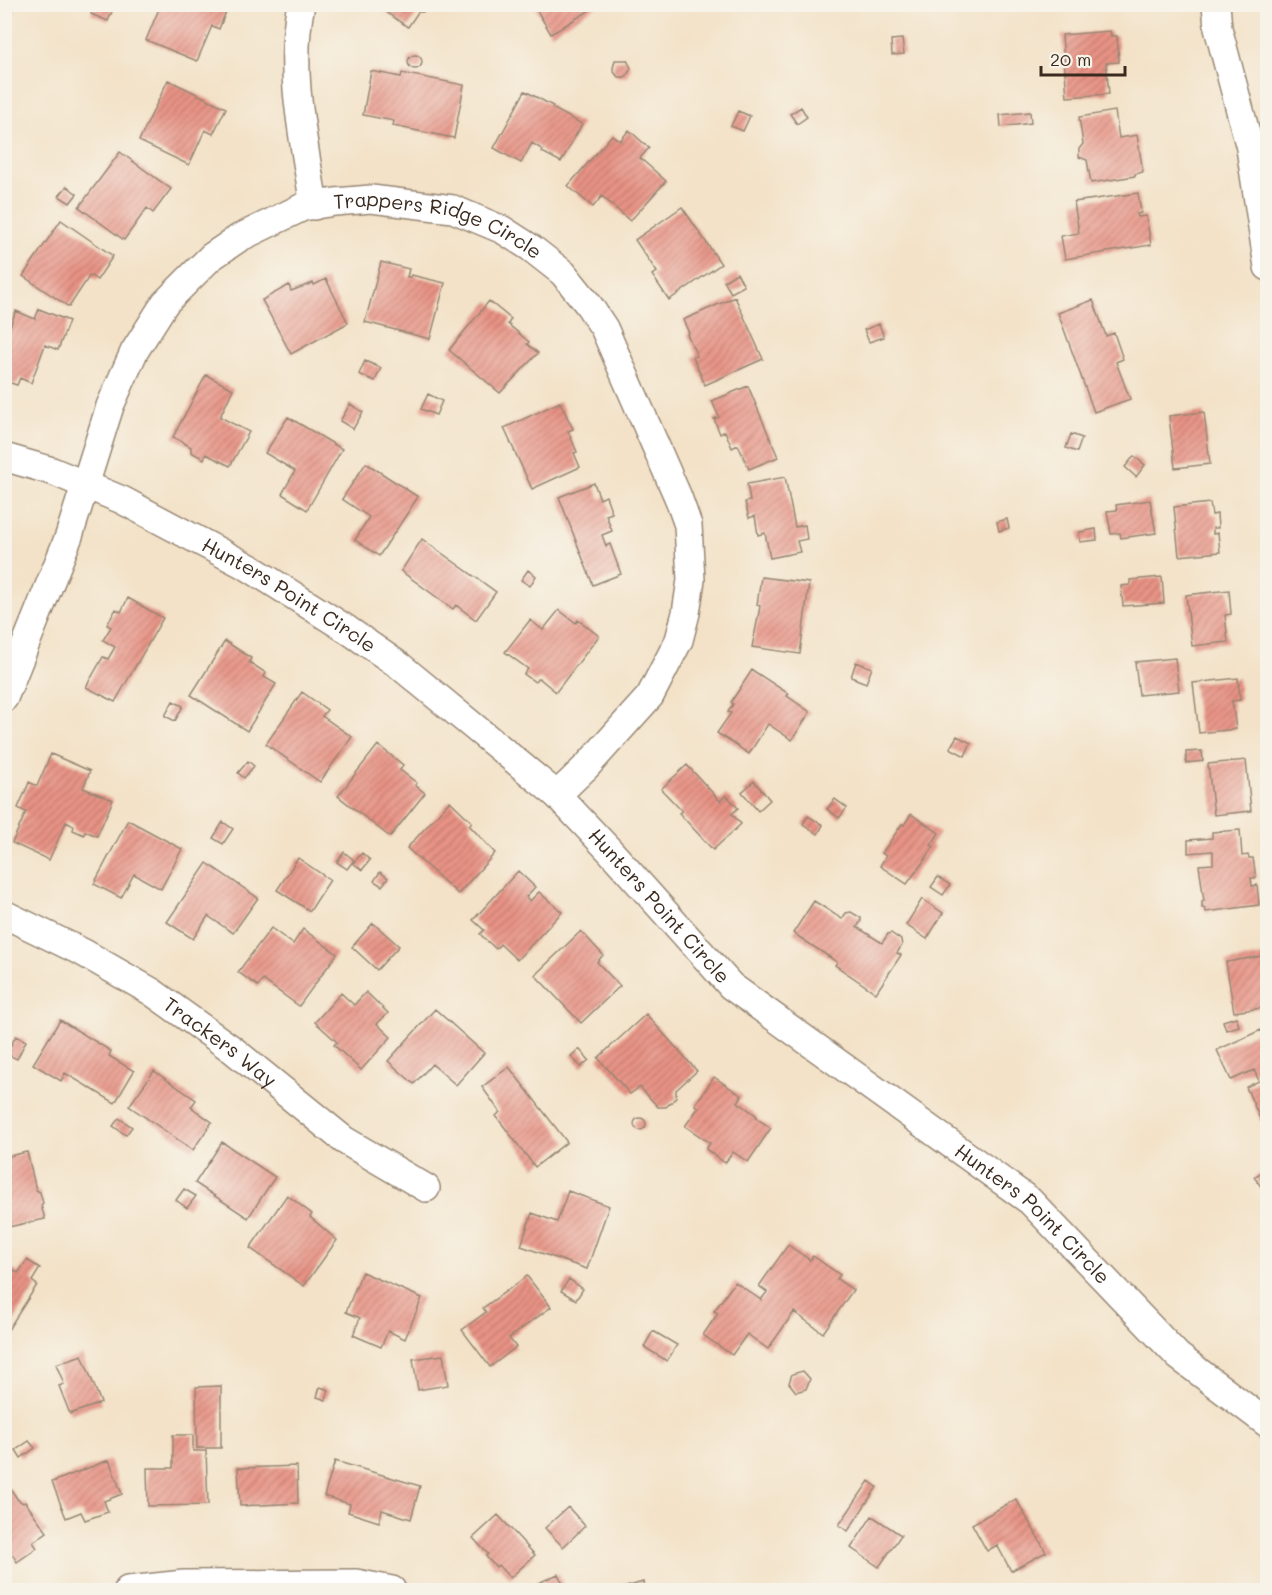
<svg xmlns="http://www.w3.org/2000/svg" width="1272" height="1595" viewBox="0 0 1272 1595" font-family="Mali,sans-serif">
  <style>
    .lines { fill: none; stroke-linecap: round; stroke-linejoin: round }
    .stream { stroke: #80b5ee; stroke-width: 8 }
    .building { fill: url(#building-hatch) }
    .minor-casing { stroke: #978673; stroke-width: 30 }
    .minor { stroke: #fff; stroke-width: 27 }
    .labels { text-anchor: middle; stroke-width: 4.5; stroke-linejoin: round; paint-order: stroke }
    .street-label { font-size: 20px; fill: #3b2a1e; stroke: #f7f3e8 }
  </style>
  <defs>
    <pattern id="building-hatch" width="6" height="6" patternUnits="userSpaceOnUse" patternTransform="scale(1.5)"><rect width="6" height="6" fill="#e89385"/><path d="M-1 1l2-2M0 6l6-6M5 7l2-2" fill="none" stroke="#bd786c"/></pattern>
  </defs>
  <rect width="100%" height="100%" fill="#f7f3e8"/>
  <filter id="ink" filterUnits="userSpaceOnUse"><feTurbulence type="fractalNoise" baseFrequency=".0167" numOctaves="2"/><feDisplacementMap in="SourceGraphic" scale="12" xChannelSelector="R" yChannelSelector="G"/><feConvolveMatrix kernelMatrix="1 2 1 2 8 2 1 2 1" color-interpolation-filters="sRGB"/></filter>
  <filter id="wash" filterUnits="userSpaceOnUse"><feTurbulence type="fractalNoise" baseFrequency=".008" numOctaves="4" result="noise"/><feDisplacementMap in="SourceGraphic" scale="24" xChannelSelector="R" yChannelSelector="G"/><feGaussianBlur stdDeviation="1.35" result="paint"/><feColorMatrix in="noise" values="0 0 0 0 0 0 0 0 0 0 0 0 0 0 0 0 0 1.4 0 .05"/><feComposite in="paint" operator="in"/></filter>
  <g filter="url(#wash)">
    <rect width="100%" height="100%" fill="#f3e2c8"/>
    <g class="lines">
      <path class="stream" d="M4,24L13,4"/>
    </g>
    <g id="blocks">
      <path class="building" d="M95,4H115L108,21L91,14Z
        M161,4H229L219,29L212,26L197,61L146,40Z
        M374,4H428L423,12H418L408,27Z
        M533,4H600L551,34Z
        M1040,4H1076L1075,11Z
        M1110,31L1111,36H1117L1119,62L1106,63L1109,94L1067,97L1062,35Z
        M902,39L904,54L892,55L891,40Z
        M408 62a7 7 0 1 1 14 0a7 7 0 1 1-14 0Z
        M615,60H627L631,68L626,77H618L614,72L613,68Z
        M371,71L401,77L402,73L464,85L454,138L393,126L394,121L363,115Z
        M168,80L226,108L213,134L205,130L189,165L139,141Z
        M525,91L553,106L552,108L582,124L561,162L542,152L543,150L532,143L521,163L494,148Z
        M801,107L807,117L797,124L790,114Z
        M738,111L750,116L743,131L731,126Z
        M1115,111L1119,138L1137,135L1143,172L1135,174V176L1091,183L1087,160L1079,157V149L1083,144L1079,117Z
        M1030,112L1031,123L1001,127L1000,115Z
        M629,130L649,148L640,158L666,181L630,221L602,196L593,207L568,186L612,135L620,141Z
        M120,152L171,189L153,213L147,208L124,240L79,207Z
        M67,186L77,194L70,203L59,196Z
        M1138,193L1141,213L1137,214L1138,217L1146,216L1151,245L1065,259L1061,236L1079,233L1074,202Z
        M682,207L721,264L669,300L652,275L657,272L635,240Z
        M61,220L113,256L97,280L90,275L69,307L23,276Z
        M381,262L409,269L407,277H411V275L445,283L430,339L365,322Z
        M737,273L744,286L731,293L724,281Z
        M326,279L348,323L291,354L262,300L289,285L291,291L313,283L314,285Z
        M735,297L763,359L705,385L693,357L697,356L687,334L689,333L683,320Z
        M1093,300L1106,336L1114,333L1123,359L1116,362L1130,399L1094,412L1058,313Z
        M489,301L511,319L508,324L529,342L527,344L538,353L500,393L449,350Z
        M39,309L69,321L58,350L45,345L31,383L20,378L17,385L4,381V324L10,326L16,311L35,319Z
        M879,324L884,337L869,342L864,330Z
        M365,361L381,368L375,381L359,374Z
        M206,375L233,389L220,417L249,432L230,466L206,454L204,459L191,452V447L173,437Z
        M748,386L778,457L749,469L738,445L732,448L725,431L720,434L714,419L719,417L712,401Z
        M428,394L442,401L436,415L421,409Z
        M560,402L573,429L568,431L577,452L574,453L580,467L532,489L504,428Z
        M350,404L363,412L353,429L340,421Z
        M1204,412L1210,464L1175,468L1169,416Z
        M288,417L342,449L307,510L282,494L295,471L265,453Z
        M1071,434L1082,438L1077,452L1066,448Z
        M1134,456L1145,465L1136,477L1125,467Z
        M366,463L418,497L379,556L355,540L369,517L342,499Z
        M785,477L795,527L805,525L807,539L797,541L800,552L770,558L765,533L758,535L755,516L749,518L745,502L750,501L747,484Z
        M594,483L600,499L606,496L612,513L606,515L612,531L602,535L606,546L610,544L621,574L593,585L559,497Z
        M1150,500L1156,533L1121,538L1120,533L1111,534L1107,511L1117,510L1116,505Z
        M1210,503L1212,515L1217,514L1218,528H1213V534L1218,533L1220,552L1179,556L1174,507Z
        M1007,519L1009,528L999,531L997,522Z
        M1096,529L1097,540L1080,542L1079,532Z
        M422,539L496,592L476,620L456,605L453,609L401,571Z
        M528,570L536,576L530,586L521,580Z
        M761,577L809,583L800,654L752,647L759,612L760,606L757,605Z
        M1162,577L1164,603L1123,606L1121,586L1130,585V580Z
        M1229,590L1231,614L1225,615L1228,642L1192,646L1186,595Z
        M128,598L163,618L115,702L86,687L103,657L108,659L115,647L103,640L111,627L107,625L116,609L121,612Z
        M559,610L576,623L578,620L599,636L556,692L539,678L535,682L524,674L528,669L505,652L530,620L543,630Z
        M225,641L251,658L249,662L266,673L264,677L276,684L247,731L191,695Z
        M1175,658L1179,691L1139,695L1135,662Z
        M856,662L872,668L866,683L851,677Z
        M752,670L789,694L787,696L810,712L792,740L768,724L749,754L717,733L731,713L728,712L733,704L731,702Z
        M1238,678L1240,700L1232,701L1236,729L1199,733L1193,683Z
        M302,692L327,710L322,716L352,737L320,782L266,744Z
        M173,701L183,706L175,721L165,716Z
        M957,736L971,743L965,756L950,748Z
        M378,745L403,765L400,770L417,783L415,785L425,793L390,837L338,796Z
        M1202,751L1203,761L1186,763V752Z
        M51,754L90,771L83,788L113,800L97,836L85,831L84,835L73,830L74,826L66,822L49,860L12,843L26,812L18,808L28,785L29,782L37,786Z
        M1246,760L1251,811L1214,815L1208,764Z
        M248,761L254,766L244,778L238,773Z
        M687,765L720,801L726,795L738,808L732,814L741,824L713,850L679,813L682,811L661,789Z
        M754,781L770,800L758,811L742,792Z
        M835,799L847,808L839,818L827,809Z
        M450,801L472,822L469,825L495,853L458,894L407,848Z
        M911,814L939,833L931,845L934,847L907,884L880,866L886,856L882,853L902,824L904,825Z
        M808,816L823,825L818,834L803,824Z
        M128,820L182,849L161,889L134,874L121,898L94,884Z
        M223,822L233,829L223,844L213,838Z
        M1240,830L1242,856L1248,855L1249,858H1253L1256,878H1251L1252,886L1257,885L1259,905L1206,912L1205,908H1202V901H1204L1199,865L1213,864V851L1188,853V840L1212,838V832Z
        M344,852L354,860L347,869L337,862Z
        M362,853L370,860L362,870L353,863Z
        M298,858L330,880L310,911L277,890Z
        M207,863L258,898L233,933L208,916L193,939L167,922Z
        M518,871L535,887L526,897L530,901L539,892L562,912L517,960L500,944L496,949L485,939L480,934L484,930L473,920Z
        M380,872L388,878L382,886L374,881Z
        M938,877L950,885L943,895L931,887Z
        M922,899L943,913L927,939L906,925Z
        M814,901L842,919L846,913L851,912L861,918V921L857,927L882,943L888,934L891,933L901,940L902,945L897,953L901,955L876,993L835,965L837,962L793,933Z
        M373,923L399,946L377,970L352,947Z
        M271,928L293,944L303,929L337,954L299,1006L263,980L258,986L238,972Z
        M581,931L603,955L597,962L620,986L581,1023L535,975Z
        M1268,955V980L1265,981L1268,1007L1234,1012L1226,962Z
        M366,992L388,1013L377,1024L391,1037L361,1070L334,1045L337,1042L315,1022L341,993L354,1005Z
        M435,1009L484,1053L456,1085L432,1064L414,1084L388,1061Z
        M646,1014L697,1071L676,1090V1098L666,1107H658L640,1087L630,1094L598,1058Z
        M1236,1017L1239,1026L1226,1030L1223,1021Z
        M60,1020L111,1051L109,1056L134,1071L115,1103L65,1073L61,1081L33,1064Z
        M1261,1030L1268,1045V1118L1261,1121L1246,1087L1259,1081L1254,1070L1231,1080L1217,1050Z
        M16,1036L26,1041L17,1059L6,1054Z
        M579,1049L589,1060L581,1067L571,1056Z
        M509,1067L567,1142L535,1167L496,1116L500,1112L482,1087Z
        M154,1071L196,1100L191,1107L212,1122L193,1150L129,1106Z
        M714,1077L742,1096L738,1102L757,1116L756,1118L771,1128L748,1162L733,1152L725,1163L706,1149L710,1143L685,1126L699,1107L695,1105Z
        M634 1124a6 6 0 1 1 12 0a6 6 0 1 1-12 0Z
        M119,1118L132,1127L126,1135L113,1126Z
        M222,1142L275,1177L248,1218L195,1183Z
        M27,1152L36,1190L40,1192L43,1203L41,1205L45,1219L4,1228V1157Z
        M1268,1168V1196L1254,1177Z
        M184,1189L196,1196L187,1208L176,1200Z
        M568,1191L609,1206L587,1269L521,1246L532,1213L557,1222Z
        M287,1195L312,1214L310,1217L337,1240L304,1286L250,1248Z
        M788,1245L810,1260L813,1256L840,1275L837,1279L853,1290L823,1333L794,1312L768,1349L747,1334L732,1355L703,1335L718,1313L714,1311L735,1282L761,1300L767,1292L759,1286Z
        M27,1260L40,1268L32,1281L37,1285L4,1336V1264L18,1273Z
        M362,1272L422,1298L405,1339L388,1331L381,1347L353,1335L360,1318L346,1312Z
        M527,1276L551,1307L509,1338L516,1347L490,1367L462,1330L486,1312L483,1308Z
        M569,1279L583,1289L576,1300L561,1291Z
        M653,1331L677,1345L667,1361L644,1347Z
        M82,1355L101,1403L70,1414L59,1386L64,1384L56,1364Z
        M443,1355L448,1385L418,1390L413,1359Z
        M803,1371L810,1379L806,1389L796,1392L789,1383L792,1374Z
        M221,1386V1448H197L196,1387Z
        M320,1387L329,1390L326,1400L317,1397Z
        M173,1435H193V1451H206L208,1505L148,1506L147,1468H173Z
        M29,1441L35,1448L21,1458L16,1450Z
        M109,1460L122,1494L104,1501L108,1512L85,1520L81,1512L66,1518L52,1482Z
        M335,1461L420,1486L411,1519L382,1510L379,1522L348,1512L350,1504L324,1496Z
        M297,1466L298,1503L240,1506L238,1468Z
        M869,1481L877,1487L848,1531L839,1525Z
        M10,1488L18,1500L23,1503L25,1502L47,1532L33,1542L37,1548L17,1562L13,1555L4,1561V1492Z
        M1016,1499L1046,1552L1011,1571L997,1545L987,1551L972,1524Z
        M568,1507L585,1526L563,1547L545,1528Z
        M498,1515L535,1555L510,1578L498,1565L496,1567L488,1559L486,1556L488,1554L473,1538Z
        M872,1516L901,1535L879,1567L851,1548Z
        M558,1574L566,1590H522L545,1580Z
        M643,1582L646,1590H616Z"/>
    </g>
  </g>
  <g filter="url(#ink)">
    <use href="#blocks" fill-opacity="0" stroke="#978673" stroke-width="1.5"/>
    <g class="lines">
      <g class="minor-casing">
        <g id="minor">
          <path d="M301,4C287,71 304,139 314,206"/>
          <path d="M1216,4L1218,28L1250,148L1268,267"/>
          <path id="s1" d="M4,457L52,471L122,500L250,568L348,630L400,666L557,795L611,852L731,986L1030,1201L1178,1356L1268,1424"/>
          <path id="s2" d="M4,698L69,536L110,406L134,352L165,303L211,257L239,238L303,207L335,202L371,199L453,209L503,230L531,248L563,273L588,304L604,328L678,497L688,525L691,580L686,613L679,640L650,696L587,766L557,795"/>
          <path id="s3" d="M4,914L84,953L152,992L233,1050L344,1140L426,1188"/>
          <path d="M128,1590L184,1584L356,1583L392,1590"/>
        </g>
      </g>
      <use href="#minor" class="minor"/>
    </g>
  </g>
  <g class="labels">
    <g class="street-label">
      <text dy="7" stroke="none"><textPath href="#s2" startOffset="738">Trappers Ridge Circle</textPath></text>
      <text dy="7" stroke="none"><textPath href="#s1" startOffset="318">Hunters Point Circle</textPath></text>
      <text dy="7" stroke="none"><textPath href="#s1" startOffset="804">Hunters Point Circle</textPath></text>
      <text dy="7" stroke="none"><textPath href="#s3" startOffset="252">Trackers Way</textPath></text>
      <text dy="7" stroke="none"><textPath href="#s1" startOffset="1290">Hunters Point Circle</textPath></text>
    </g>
  </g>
  <rect width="1272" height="1595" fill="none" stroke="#f7f3e8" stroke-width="24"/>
  <path d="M1041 66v9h84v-9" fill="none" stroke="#3b2a1e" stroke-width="3"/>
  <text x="1050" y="66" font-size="18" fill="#3b2a1e" stroke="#f7f3e8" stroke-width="4.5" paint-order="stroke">20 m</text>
</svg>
